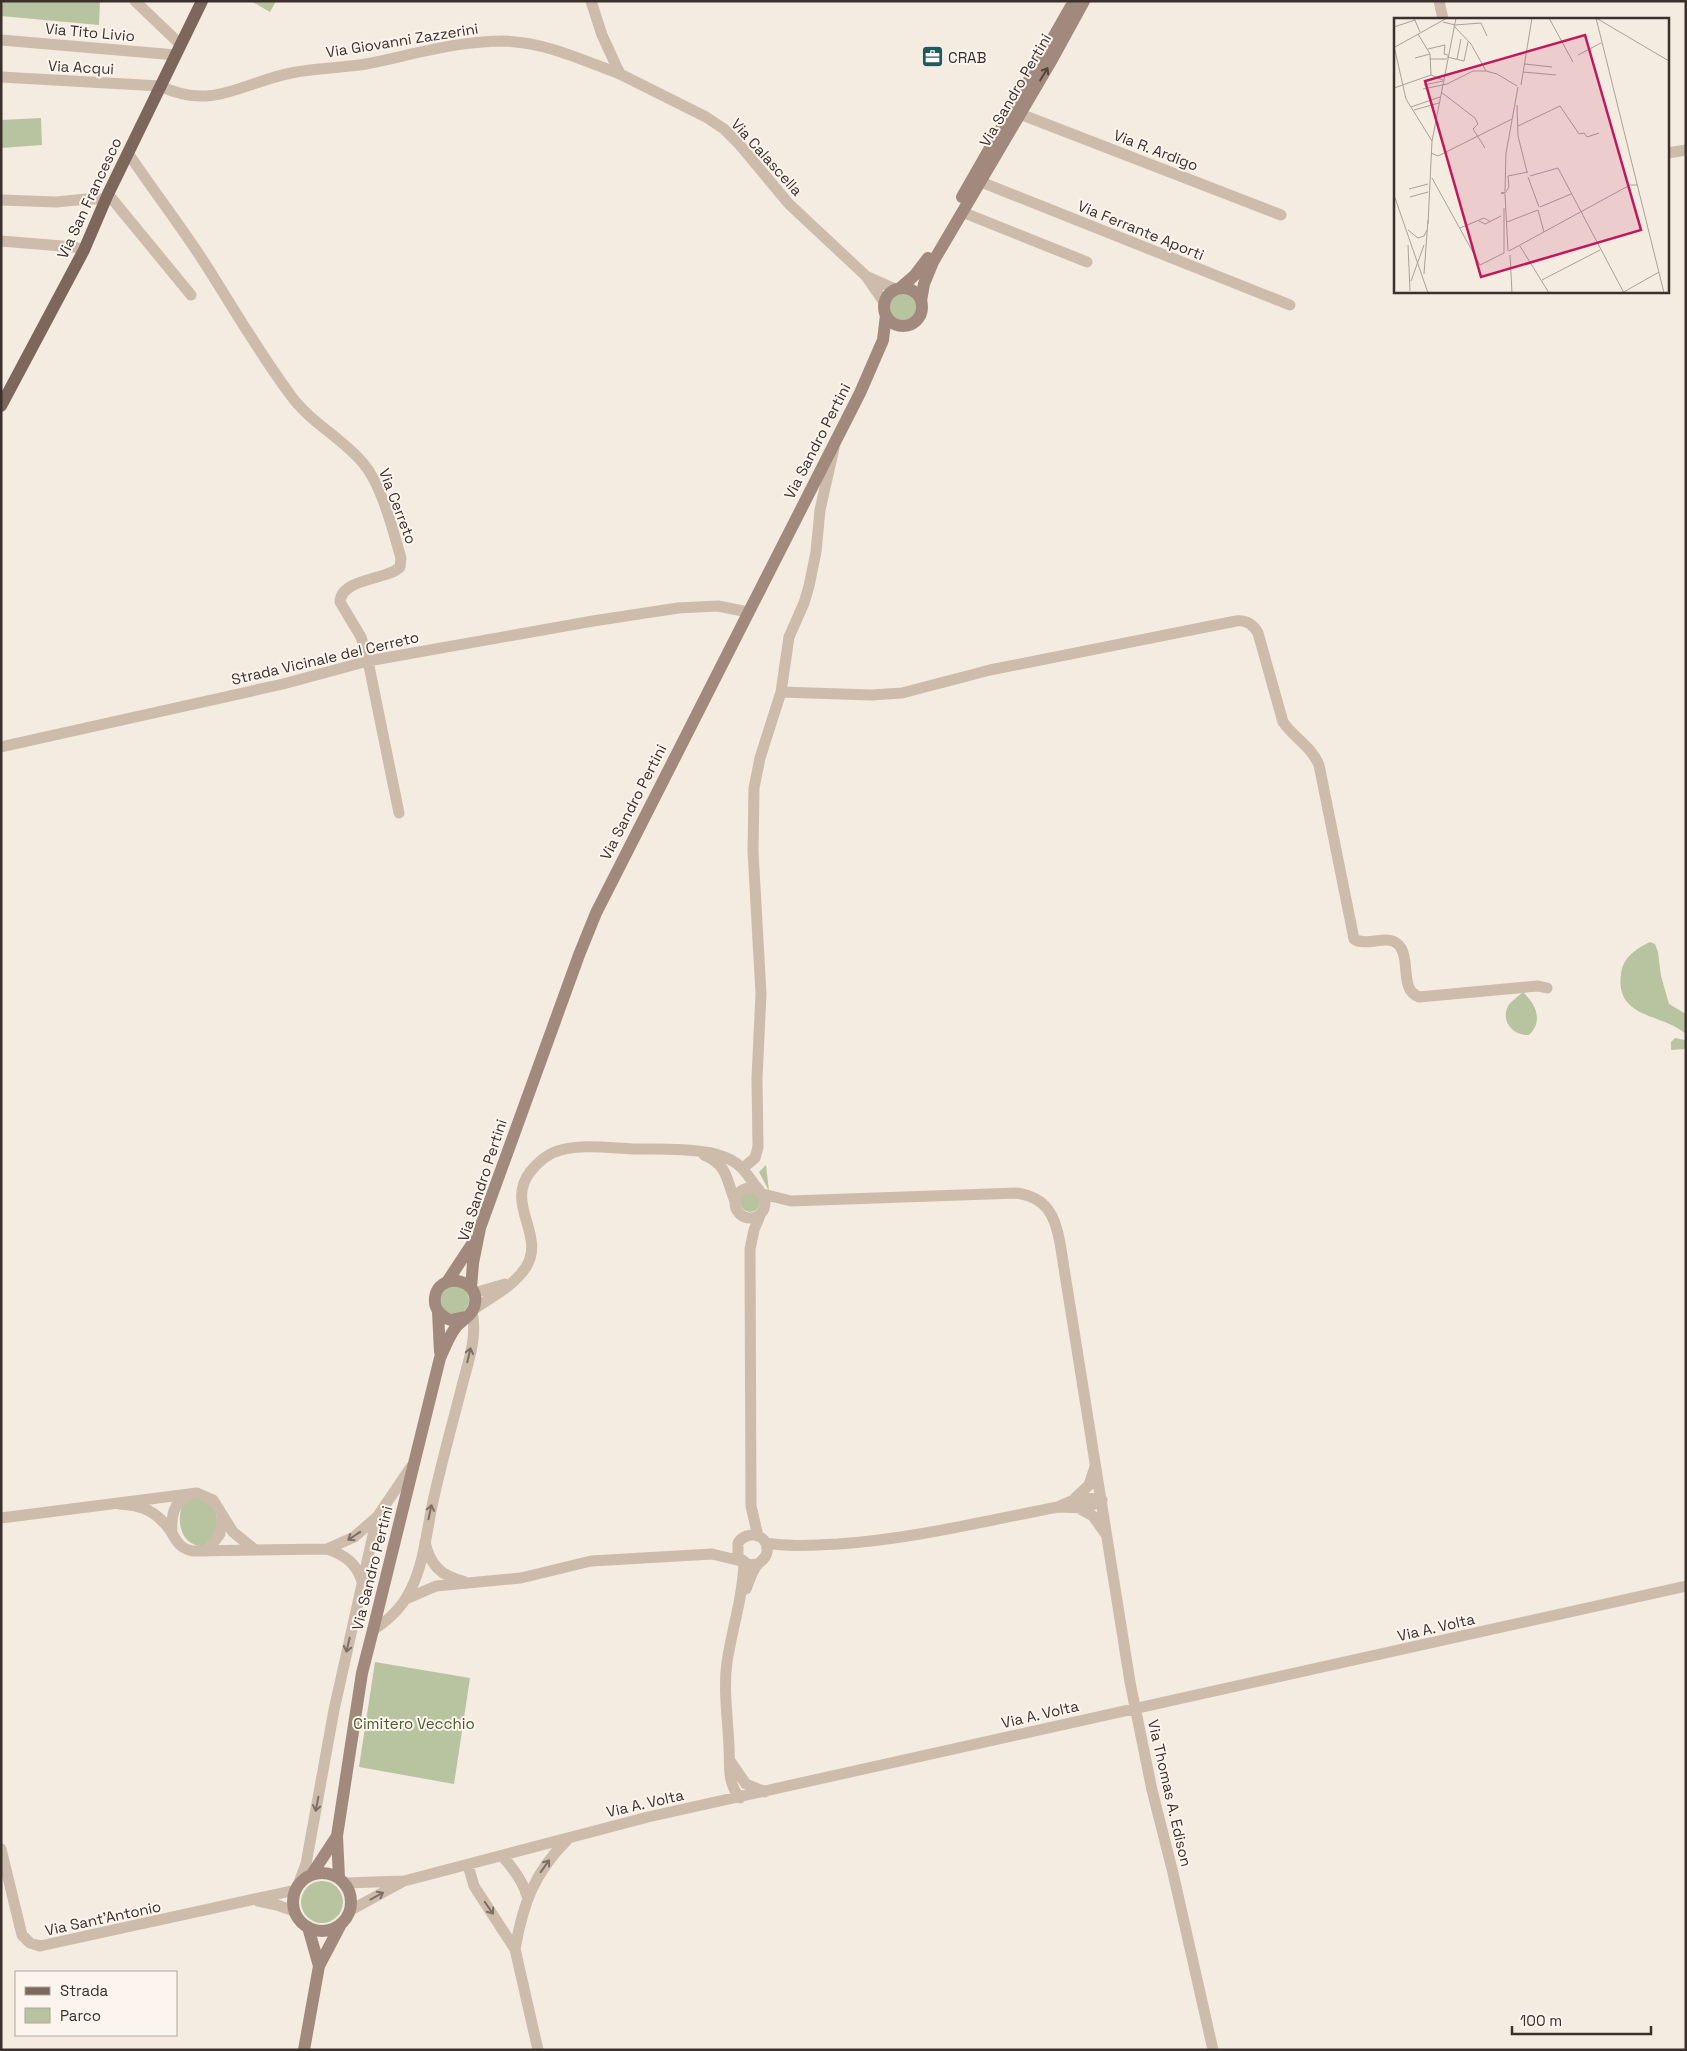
<svg xmlns="http://www.w3.org/2000/svg" width="1687" height="2051" font-family="'Space Grotesk',sans-serif">
	<rect width="100%" height="100%" fill="#f4ebe1"/>
	<path fill="#b8c4a0" d="M1,1H100L99,25L1,16Z
		M251,1H276L270,12Z
		M41,118L42,145L1,148V120Z
		M889 307a14 14 0 1 1 28 0a14 14 0 1 1-28 0Z
		M1650,942L1655,944L1658,952L1661,976L1669,1004L1686,1014V1034C1662,1013 1615,1019 1621,974C1623,957 1636,949 1650,942Z
		M1523,992C1537,1005 1543,1022 1529,1035C1514,1036 1500,1022 1508,1006C1511,1001 1519,996 1523,992Z
		M1675,1038L1685,1040L1686,1049L1671,1050V1042Z
		M766,1165L769,1191L759,1172Z
		M740 1202a10 10 0 1 1 20 0a10 10 0 1 1-20 0Z
		M441 1300a14 14 0 1 1 28 0a14 14 0 1 1-28 0Z
		M195,1496L216,1508L217,1531L204,1546C182,1547 175,1522 183,1504Z
		M375,1662L470,1678L454,1784L359,1767Z
		M301 1902a21 21 0 1 1 42 0a21 21 0 1 1-42 0Z"/>
	<g fill="none" stroke-linecap="round" stroke-linejoin="round">
		<path stroke="#cdbbac" stroke-width="11" d="M135,1L181,45
			M591,1L602,35L620,74L706,117L724,129L739,144L789,204L866,276L884,302
			M1439,1L1443,19
			M1,40L176,55
			M1,77L160,86C213,111 241,83 291,73C316,68 341,68 366,64C412,55 456,41 504,41C545,42 582,60 620,74
			M1020,114L1281,215
			M128,153C153,190 180,225 204,262C232,306 258,351 289,393C309,422 341,437 363,463C382,485 393,531 401,558L400,567C388,580 341,578 340,602L361,637L368,661L399,813
			M1668,153L1686,150
			M981,182L1290,305
			M108,194L191,295
			M1,200L56,202L87,199H106
			M962,212L1087,262
			M1,241L74,247L84,250
			M868,277L895,289
			M781,692L871,695L902,693L990,670L1236,621C1246,620 1253,624 1258,633L1283,722C1294,738 1311,746 1319,765L1354,939C1368,948 1391,931 1401,948C1410,962 1400,990 1419,997L1538,986L1547,988
			M1,747L283,684L368,661L593,621L678,608L718,606L748,612
			M704,1155C729,1166 726,1180 735,1201
			M743,1168L755,1158L758,1147L757,1078L761,994L753,851L754,788L760,758L781,692L789,637L804,603L809,586L816,552L820,510L834,448
			M735 1203a15 15 0 1 1 30 0a15 15 0 1 1-30 0Z
			M763,1194L791,1201L1017,1193C1047,1198 1055,1215 1060,1243L1130,1682L1152,1790L1173,1873L1213,2050
			M474,1293L505,1284
			M473,1310C491,1297 514,1286 526,1267C546,1235 505,1205 530,1172C538,1162 548,1153 561,1150C583,1144 610,1148 633,1149C657,1149 682,1148 705,1152C714,1153 723,1156 731,1160C745,1167 749,1179 759,1190
			M1075,1498L1089,1485L1095,1467
			M119,1504C142,1505 156,1511 170,1530C177,1541 179,1548 192,1551L327,1549L354,1537L377,1517
			M1058,1507L1086,1508L1102,1500
			M1080,1509L1093,1516L1105,1533
			M1,1518L197,1493L213,1500L233,1532L254,1549
			M172,1533C171,1517 173,1502 189,1495
			M758,1536L751,1506L750,1249L754,1230L761,1213
			M425,1542C430,1564 440,1576 463,1581
			M766,1543C790,1547 813,1545 838,1544C912,1539 985,1521 1058,1507C1074,1499 1084,1496 1102,1500
			M327,1549C345,1555 356,1563 362,1581
			M207,1551L220,1534L222,1515
			M746,1589C749,1582 752,1570 758,1564C762,1560 766,1559 767,1552C769,1533 746,1530 738,1543V1557L749,1565L758,1564
			M406,1599L436,1586L521,1578L591,1561L712,1554L741,1561
			M373,1630C389,1620 403,1606 411,1589C425,1561 427,1526 434,1497C442,1461 452,1425 461,1390C467,1365 478,1338 472,1312
			M730,1761L746,1784L765,1792
			M740,1798C727,1783 730,1766 729,1747C728,1719 723,1690 727,1662C732,1628 743,1598 744,1563
			M1,1849L22,1935L30,1943L40,1946L296,1890
			M502,1856C513,1868 523,1881 527,1896
			M468,1865L474,1886L515,1949L538,2050
			M345,1883L404,1881L648,1817L1686,1586
			M298,1885L306,1864L334,1710L377,1517L411,1467
			M258,1901L277,1905L294,1911
			M351,1910L402,1882
			M515,1949C523,1904 534,1873 567,1840"/>
		<path stroke="#a18a7d" stroke-width="12" d="M962,197L1074,1
			M884 307a19 19 0 1 1 38 0a19 19 0 1 1-38 0Z
			M900,288L915,275L928,258
			M921,301L924,284L933,262L1050,63L1084,1
			M447,1282L474,1241
			M471,1288L473,1263L480,1228L579,955L596,913L860,393L883,340L886,315
			M438,1312L440,1352
			M293 1902a29 29 0 1 1 58 0a29 29 0 1 1-58 0Z
			M312,1874L337,1836
			M339,1878L337,1836L362,1673L373,1630L440,1358C445,1347 449,1336 456,1327C463,1319 474,1314 475,1303C479,1280 444,1272 436,1293C432,1306 439,1316 451,1320L466,1317
			M308,1927L319,1966
			M304,2050L319,1966L340,1926"/>
		<path stroke="#7d675c" stroke-width="12" d="M1,406L84,250L108,194L202,1"/>
	</g>
	<defs><path id="oneway-shaft" d="M-6 0H5M1.5-3L5.5 0L1.5 3" fill="none" stroke-width="1.6" stroke-linecap="round" stroke-linejoin="round" transform="scale(1.25)"/></defs>
	<use stroke="#544640" href="#oneway-shaft" transform="translate(1044 74) rotate(-59)"/>
	<g stroke="#7d6f65">
		<use href="#oneway-shaft" transform="translate(469 1355) rotate(-77)"/>
		<use href="#oneway-shaft" transform="translate(430 1512) rotate(-78)"/>
		<use href="#oneway-shaft" transform="translate(354 1536) rotate(146)"/>
		<use href="#oneway-shaft" transform="translate(348 1645) rotate(103)"/>
		<use href="#oneway-shaft" transform="translate(317 1804) rotate(101)"/>
		<use href="#oneway-shaft" transform="translate(545 1866) rotate(-55)"/>
		<use href="#oneway-shaft" transform="translate(377 1896) rotate(-29)"/>
		<use href="#oneway-shaft" transform="translate(489 1908) rotate(55)"/>
	</g>
	<defs>
		<symbol id="office-square" viewBox="-11 -11 22 22"><rect x="-9" y="-9" width="18" height="18" rx="4" fill="#1f5a5e" stroke="#fbf5ee"/><path d="M-6-3h4V-5.5h4V-3h4V5H-6ZM-1-4.5V-3h2v-1.5ZM-6 0V1H6V0Z" fill="#fff"/></symbol>
	</defs>
	<g fill-rule="evenodd">
		<use href="#office-square" x="920" y="44" width="25" height="25"/>
	</g>
	<g text-anchor="middle" dominant-baseline="central" stroke-width="4" stroke-linejoin="round" paint-order="stroke">
		<g font-size="15" fill="#3b302b" stroke="#fbf5ee">
			<text transform="translate(90 32) rotate(5)">Via Tito Livio</text>
			<text transform="translate(402 40) rotate(-9)">Via Giovanni Zazzerini</text>
			<text transform="translate(81 67) rotate(3)">Via Acqui</text>
			<text transform="translate(1015 90) rotate(-60)">Via Sandro Pertini</text>
			<text transform="translate(1156 150) rotate(21)">Via R. Ardigo</text>
			<text transform="translate(767 157) rotate(48)">Via Calascella</text>
			<text transform="translate(89 198) rotate(-65)">Via San Francesco</text>
			<text transform="translate(1141 230) rotate(22)">Via Ferrante Aporti</text>
			<text transform="translate(817 441) rotate(-63)">Via Sandro Pertini</text>
			<text transform="translate(398 506) rotate(69)">Via Cerreto</text>
			<text transform="translate(325 658) rotate(-13)">Strada Vicinale del Cerreto</text>
			<text transform="translate(633 802) rotate(-63)">Via Sandro Pertini</text>
			<text transform="translate(482 1180) rotate(-72)">Via Sandro Pertini</text>
			<text transform="translate(372 1568) rotate(-76)">Via Sandro Pertini</text>
			<text transform="translate(1436 1627) rotate(-13)">Via A. Volta</text>
			<text transform="translate(1040 1714) rotate(-13)">Via A. Volta</text>
			<text transform="translate(1170 1793) rotate(77)">Via Thomas A. Edison</text>
			<text transform="translate(645 1803) rotate(-13)">Via A. Volta</text>
			<text transform="translate(103 1918) rotate(-12)">Via Sant'Antonio</text>
		</g>
		<g font-size="15" fill="#3b302b" stroke="#fbf5ee" text-anchor="start">
			<text x="948" y="57">CRAB</text>
		</g>
		<g font-size="15" fill="#4a5a2e" stroke="#fbf5ee">
			<text x="414" y="1723">Cimitero Vecchio</text>
		</g>
	</g>
	<g transform="translate(1394 18)">
		<rect width="275" height="275" fill="#f4ebe1"/>
		<path fill="none" stroke="#aaa098" stroke-width="1" d="M20,0L26,14M155,0L179,44M202,0L270,275M202,0L275,43M49,4L61,7L87,5L93,18M60,8L77,26L92,53L103,56L123,68M0,9L21,2M24,16L36,36L37,57M0,28L12,81L38,123M1,29L53,0M34,31L51,27L50,36L54,37M184,37L207,25M53,39L70,43L74,24M21,40L36,36M36,41H53M63,41L67,21M131,46L158,49M129,54L162,57M30,67L49,63M127,67L138,0M0,70L37,57L49,62M29,71L53,66L79,53H92M47,74L81,100L84,106L79,111L91,130M123,87L124,118L133,154M17,89L46,79M20,92L45,85M124,108L166,88L185,116L190,115L193,119L205,115M37,135L44,138L118,101M136,158L164,150L230,275M134,159L145,189M38,160L86,247L110,235M15,171L34,166M111,173L112,135L124,69M111,174L107,175L111,176L114,233M111,175L115,169L114,158L134,154M0,177L34,275M16,179L34,174M146,189L177,176M110,190V235M144,192L150,214M85,203L91,206L107,198M113,204L144,192M34,206L38,123L62,0M66,210L90,200L97,204M14,212L24,220L30,218L33,212M14,227L16,273M126,228L155,275M115,233L236,167H243M116,237L118,275M30,256L34,202M148,262L206,232M17,263L30,227M228,275L265,254"/>
		<path fill="#c2185b" fill-opacity="0.15" stroke="#c2185b" stroke-width="2.5" d="M191,17L247,212L87,259L31,63Z"/>
		<rect width="275" height="275" fill="none" stroke="#3b302b" stroke-width="2.5"/>
	</g>
	<rect width="1687" height="2051" fill="none" stroke="#3b302b" stroke-width="5"/>
	<rect x="15" y="1971" width="162" height="65" fill="#fbf5ee" stroke="#aea6a0"/>
	<rect x="25" y="1987" width="25" height="8" fill="#7d675c" stroke="#aea6a0"/>
	<text x="60" y="1996" font-size="15" fill="#3b302b">Strada</text>
	<rect x="25" y="2008" width="25" height="15" fill="#b8c4a0" stroke="#aea6a0"/>
	<text x="60" y="2021" font-size="15" fill="#3b302b">Parco</text>
	<path d="M1512 2026v8h139v-8" fill="none" stroke="#3b302b" stroke-width="2.5"/>
	<text x="1520" y="2026" font-size="15" fill="#3b302b" stroke="#fbf5ee" stroke-width="4" paint-order="stroke">100 m</text>
</svg>
